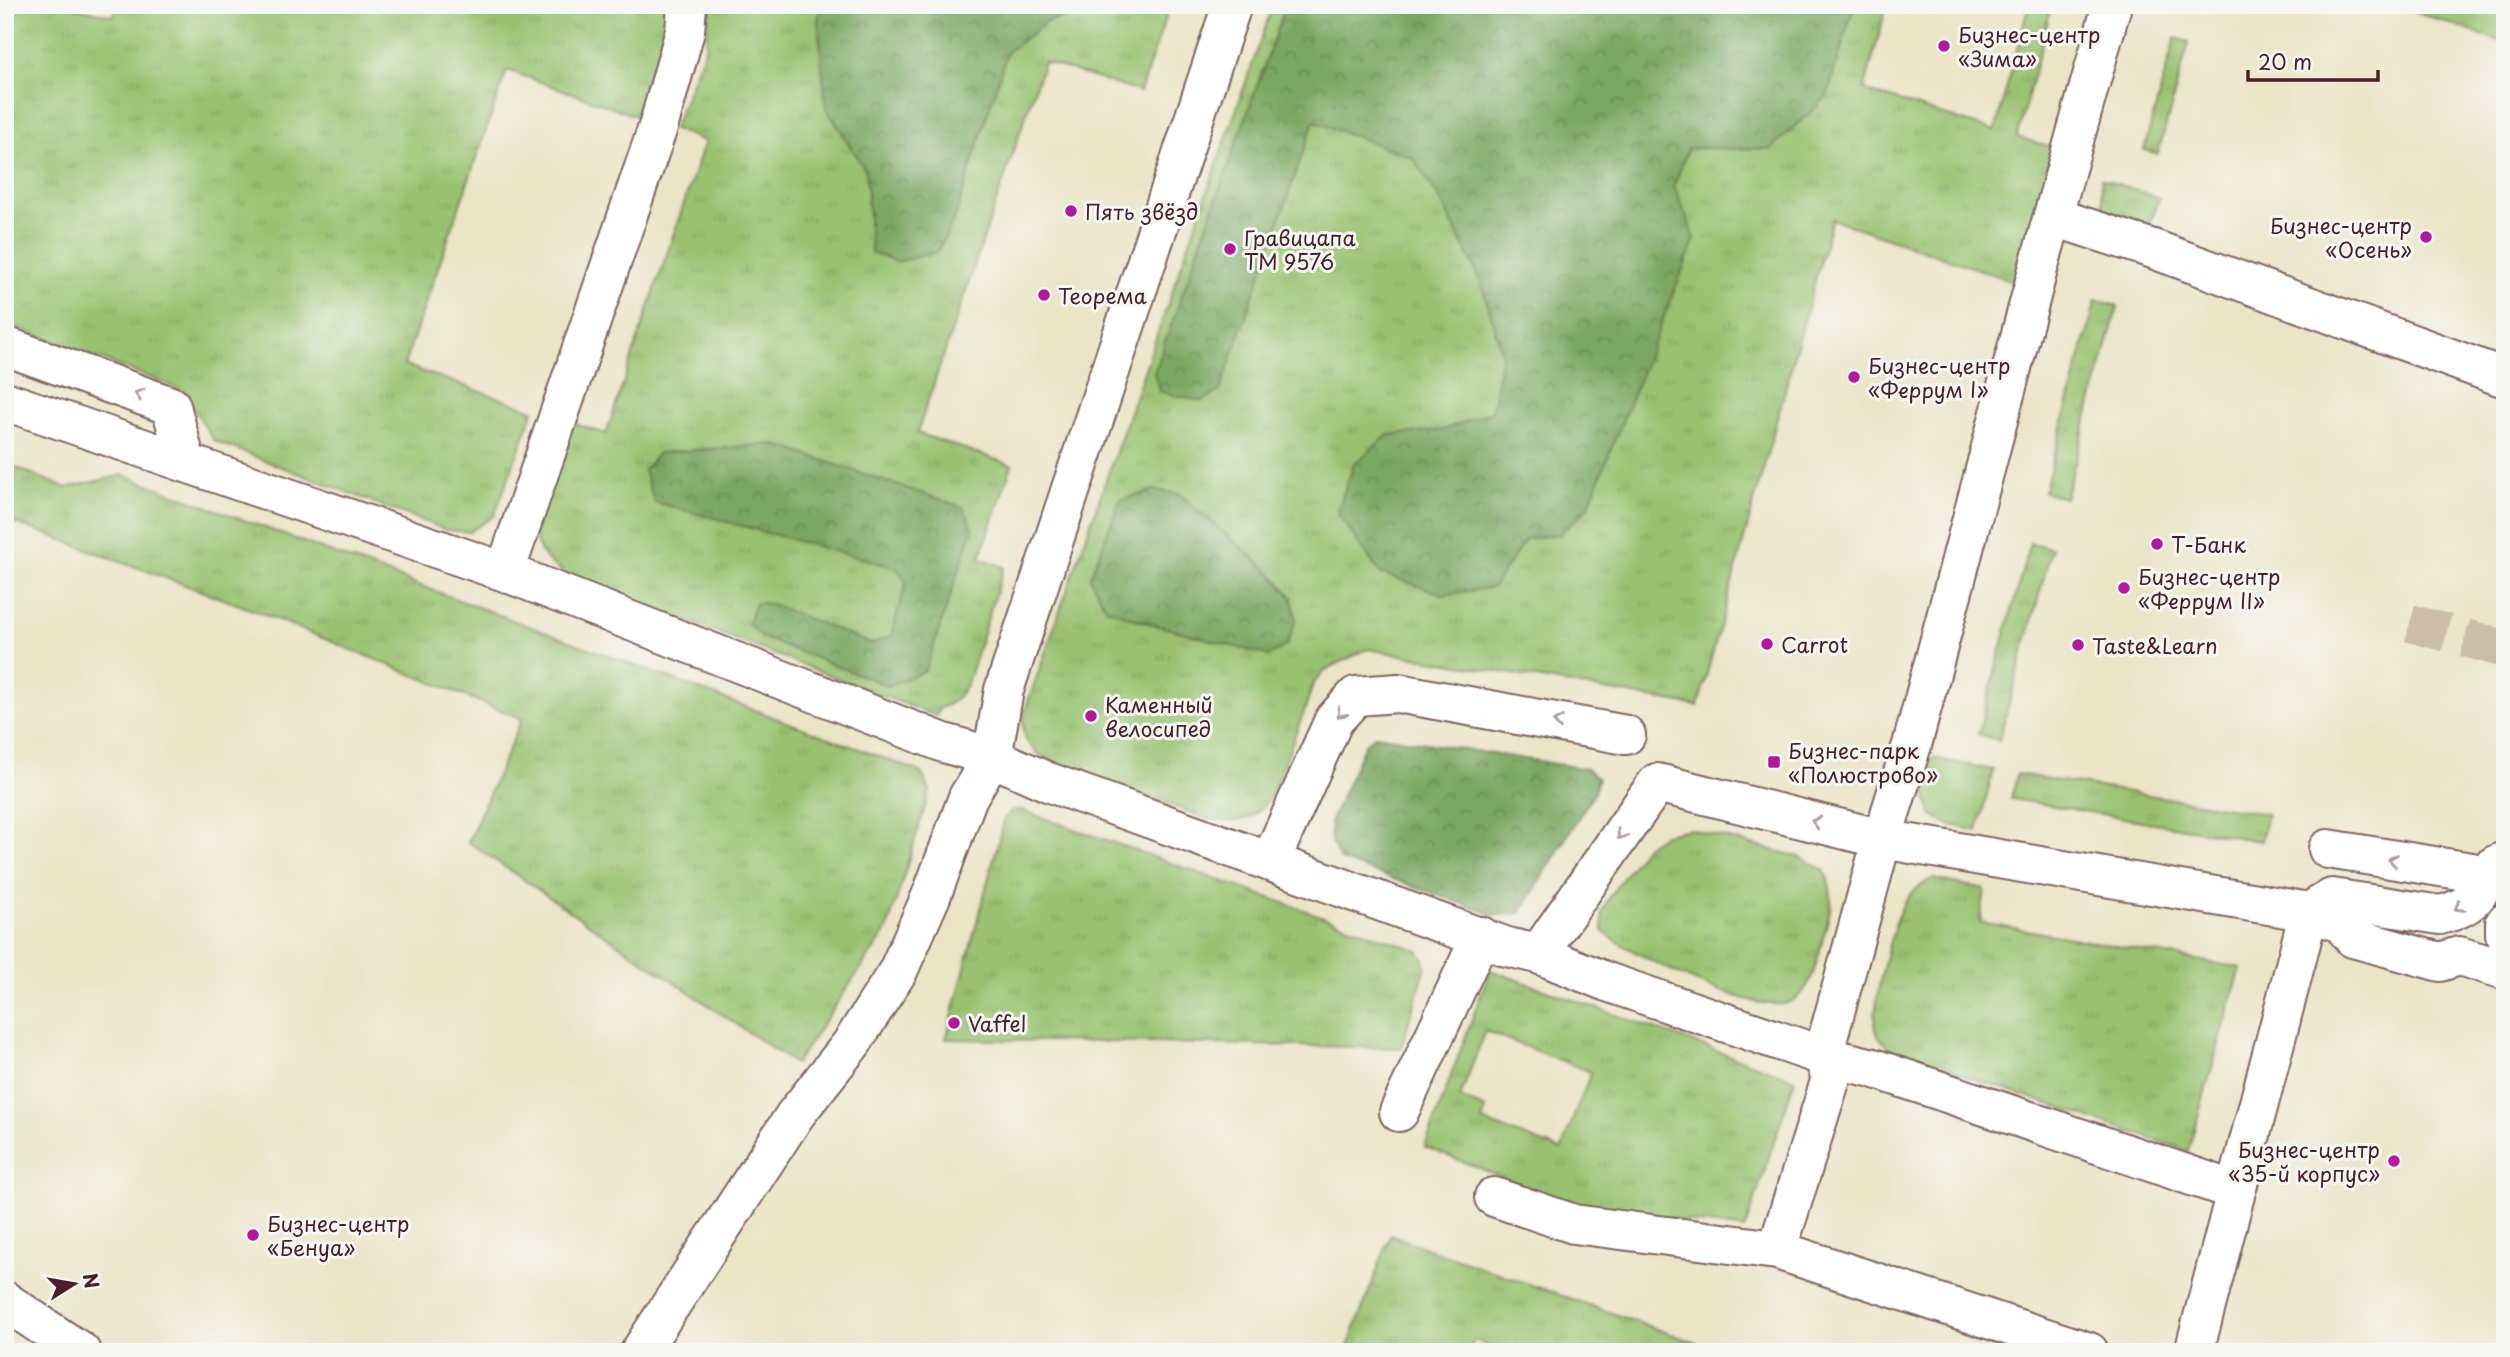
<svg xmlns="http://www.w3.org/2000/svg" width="2510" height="1357" font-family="'Playpen Sans',sans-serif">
	<defs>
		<pattern id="grass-tufts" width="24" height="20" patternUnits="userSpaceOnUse" patternTransform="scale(1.75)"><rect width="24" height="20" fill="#98c26f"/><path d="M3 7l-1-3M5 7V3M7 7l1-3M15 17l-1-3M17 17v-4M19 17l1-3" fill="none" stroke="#84a660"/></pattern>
		<pattern id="forest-crowns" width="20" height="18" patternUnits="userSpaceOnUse" patternTransform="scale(1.75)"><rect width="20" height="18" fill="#7aa862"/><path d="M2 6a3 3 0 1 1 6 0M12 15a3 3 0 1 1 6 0" fill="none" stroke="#668851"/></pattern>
	</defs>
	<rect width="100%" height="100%" fill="#f6f6f2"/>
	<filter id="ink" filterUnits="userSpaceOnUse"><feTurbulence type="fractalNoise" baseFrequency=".0143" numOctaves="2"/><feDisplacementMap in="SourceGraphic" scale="14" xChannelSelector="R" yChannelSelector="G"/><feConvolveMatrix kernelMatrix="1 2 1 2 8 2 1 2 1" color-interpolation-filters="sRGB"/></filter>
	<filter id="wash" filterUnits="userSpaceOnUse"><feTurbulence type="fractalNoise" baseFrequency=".00686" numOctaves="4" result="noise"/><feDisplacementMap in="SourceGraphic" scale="28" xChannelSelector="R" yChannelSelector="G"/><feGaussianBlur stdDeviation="1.57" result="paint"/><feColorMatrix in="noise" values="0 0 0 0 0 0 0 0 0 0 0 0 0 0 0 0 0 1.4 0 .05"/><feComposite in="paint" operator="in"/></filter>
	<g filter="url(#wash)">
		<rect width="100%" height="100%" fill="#ebe4c6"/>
		<path fill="url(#grass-tufts)" stroke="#71704d" stroke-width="2" fill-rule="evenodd" d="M5,5H64L114,16L117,5H672L673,22L639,117L507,70L404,365L534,410L494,516L469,532L446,530L214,441L182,390L5,323Z
			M709,5H1170L1140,92L1044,62L917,433L1012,465L980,558L1004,567L967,683C960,695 954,704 940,708L936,716L567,575C549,563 538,554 534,533L573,423L606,434L705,141L673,129L706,47Z
			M1273,5H1887L1864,90L1995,131L2029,5H2052L2017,137L2058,149L2015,282L1832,219L1698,706L1367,649L1325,670L1313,684C1306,709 1296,732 1287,756C1270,801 1261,832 1205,818L1043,757C1025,743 1021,735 1024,713Z
			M2397,5H2505V43Z
			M2175,38L2189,42L2158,154L2144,150Z
			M2101,178L2159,198L2147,233L2118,222L2103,209Z
			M2096,300L2118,306L2065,498L2044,492Z
			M5,463L66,488L123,475L921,772L930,791L887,930L795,1064L468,842L522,719L261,613L5,519Z
			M2030,543L2052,548L1999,740L1978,734Z
			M1933,758L1993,770L1978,831L1947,824L1931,814L1925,793Z
			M2017,774L2267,814L2261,841L2011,799Z
			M1021,810L1417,950L1424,959L1425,969L1401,1048L946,1039L1004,820L1011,811Z
			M1690,829L1800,857L1824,870C1837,895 1829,917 1822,942C1816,964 1812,991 1790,1002C1759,1017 1629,954 1603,931L1602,913L1609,897L1646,846L1665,834Z
			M1932,879L1985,889L1980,922L2241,968L2188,1151L1901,1054C1892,1049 1882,1044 1877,1033C1869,1012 1892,924 1904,903C1911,892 1920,885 1932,879Z
			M1490,970L1795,1079L1745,1229L1578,1207L1425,1147ZM1485,1031L1591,1072L1561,1150L1482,1121L1486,1109L1460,1098Z
			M1391,1234L1401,1239L1722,1352H1504L1474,1340L1469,1352H1346Z"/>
		<path fill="url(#forest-crowns)" stroke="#626446" stroke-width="2" d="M822,5H1129L1048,21L1007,52L954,221L937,252L897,262L871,252L866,171L826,108L818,19Z
			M1286,5H1854L1827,97L1770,149L1688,148L1674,186L1695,239L1588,507L1560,534L1526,539L1493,587L1445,595L1380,573L1337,512L1354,464L1388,435L1443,430L1492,411L1502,354L1481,281L1442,203L1413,158L1314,121L1220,391L1202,401L1160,392L1154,373Z
			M774,444L963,507L973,528L925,671L888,686L761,637L748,623L755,603L771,604L872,644L891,636L906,582L897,568L654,502L644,470L658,453Z
			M1154,490L1179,494L1270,572L1292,597L1296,619L1287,645L1269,656L1141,621L1106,608L1090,578L1120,500Z
			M1376,735L1587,769L1598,778L1595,791L1520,913L1494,915L1340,860L1331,841L1330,823L1365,744Z"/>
	</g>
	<g filter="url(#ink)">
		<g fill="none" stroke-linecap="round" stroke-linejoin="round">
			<path stroke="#cbbda7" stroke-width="38" stroke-dasharray="38 19" stroke-linecap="butt" d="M2410,623L2505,649"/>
			<defs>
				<path id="minor" d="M2054,217L2153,249L2505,378
					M5,346L171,406L186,463
					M5,401L505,572L944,743L992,757L1048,782L1507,947L1538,954L1607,982L1823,1056L1882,839L1912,745L2040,262L2112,5
					M505,572L659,124L685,31L687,5
					M2328,849L2484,874
					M1270,862L1334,720L1356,696L1398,693L1626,735
					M2505,923V934
					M1538,954L1657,783L1882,839L2309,912L2341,923L2353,938L2440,962L2459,956L2505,970
					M1823,1056L1831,1078L1777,1250L2089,1352
					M1823,1056L1873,1068L2236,1191
					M1399,1112L1481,936
					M1494,1197L1574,1224L1777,1250
					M640,1352L795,1115L852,1043L898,971L932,894L968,797L992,757L1004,690L1232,5
					M2194,1352L2309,912L2332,898L2440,915C2452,912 2468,906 2476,896C2488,881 2481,868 2505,861"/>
				<path id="major" d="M5,1301L81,1352"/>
			</defs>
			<use href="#minor" stroke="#826461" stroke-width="42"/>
			<use href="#major" stroke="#826461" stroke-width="42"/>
			<use href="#minor" stroke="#fff" stroke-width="38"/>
			<use href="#major" stroke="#fff" stroke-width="38"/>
		</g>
		<defs><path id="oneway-chevron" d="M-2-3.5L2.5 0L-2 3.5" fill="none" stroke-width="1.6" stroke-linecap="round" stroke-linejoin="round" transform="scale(1.75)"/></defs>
		<g stroke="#ae9aa0">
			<use href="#oneway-chevron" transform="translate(139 394) rotate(-160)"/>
			<use href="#oneway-chevron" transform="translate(1341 713) rotate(132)"/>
			<use href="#oneway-chevron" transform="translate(1558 722) rotate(-170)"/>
			<use href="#oneway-chevron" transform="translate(1816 822) rotate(-166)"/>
			<use href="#oneway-chevron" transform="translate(1621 835) rotate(125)"/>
			<use href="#oneway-chevron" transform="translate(2393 860) rotate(-171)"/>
			<use href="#oneway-chevron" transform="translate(2459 907) rotate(149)"/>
		</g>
	</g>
	<g fill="#b5179e" stroke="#f6f6f2" stroke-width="2.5">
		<circle cx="1944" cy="46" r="7"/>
		<circle cx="1071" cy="211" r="7"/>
		<circle cx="2426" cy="237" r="7"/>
		<circle cx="1230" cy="249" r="7"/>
		<circle cx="1044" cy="295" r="7"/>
		<circle cx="1854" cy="377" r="7"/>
		<circle cx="2157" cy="544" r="7"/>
		<circle cx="2124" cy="588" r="7"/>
		<circle cx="1767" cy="644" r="7"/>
		<circle cx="2078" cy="645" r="7"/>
		<circle cx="1091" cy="716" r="7"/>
		<rect x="1767" y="755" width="14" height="14" rx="3.5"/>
		<circle cx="954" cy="1023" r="7"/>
		<circle cx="2394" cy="1161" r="7"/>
		<circle cx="253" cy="1235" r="7"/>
	</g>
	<g text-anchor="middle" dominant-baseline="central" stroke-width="6" stroke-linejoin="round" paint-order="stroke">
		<g font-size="21" fill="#4a1f2b" stroke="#f6f6f2" text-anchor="start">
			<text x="1958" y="34">Бизнес-центр<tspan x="1958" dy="24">«Зима»</tspan></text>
			<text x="1085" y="211">Пять звёзд</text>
			<text x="2412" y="225" text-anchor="end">Бизнес-центр<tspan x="2412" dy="24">«Осень»</tspan></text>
			<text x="1244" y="237">Гравицапа<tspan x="1244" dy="24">ТМ 9576</tspan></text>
			<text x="1058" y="295">Теорема</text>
			<text x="1868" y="365">Бизнес-центр<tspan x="1868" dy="24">«Феррум I»</tspan></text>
			<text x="2171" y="544">Т-Банк</text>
			<text x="2138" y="576">Бизнес-центр<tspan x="2138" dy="24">«Феррум II»</tspan></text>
			<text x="1781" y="644">Carrot</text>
			<text x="2092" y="645">Taste&amp;Learn</text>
			<text x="1105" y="704">Каменный<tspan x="1105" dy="24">велосипед</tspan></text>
			<text x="1788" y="750">Бизнес-парк<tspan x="1788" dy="24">«Полюстрово»</tspan></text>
			<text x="968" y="1023">Vaffel</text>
			<text x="2380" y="1149" text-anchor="end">Бизнес-центр<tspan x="2380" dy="24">«35-й корпус»</tspan></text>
			<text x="267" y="1223">Бизнес-центр<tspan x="267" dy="24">«Бенуа»</tspan></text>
		</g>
	</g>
	<rect width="2510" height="1357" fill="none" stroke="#f6f6f2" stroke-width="28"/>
	<g transform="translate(74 1284) rotate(79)" stroke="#f6f6f2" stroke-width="5" paint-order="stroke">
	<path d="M0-5L12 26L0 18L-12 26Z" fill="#4a1f2b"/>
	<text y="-10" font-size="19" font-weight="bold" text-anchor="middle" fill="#4a1f2b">N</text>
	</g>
	<path d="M2248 70v10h130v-10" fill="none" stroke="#4a1f2b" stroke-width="3.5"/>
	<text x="2258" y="70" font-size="21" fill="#4a1f2b" stroke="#f6f6f2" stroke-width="5" paint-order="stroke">20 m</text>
</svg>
